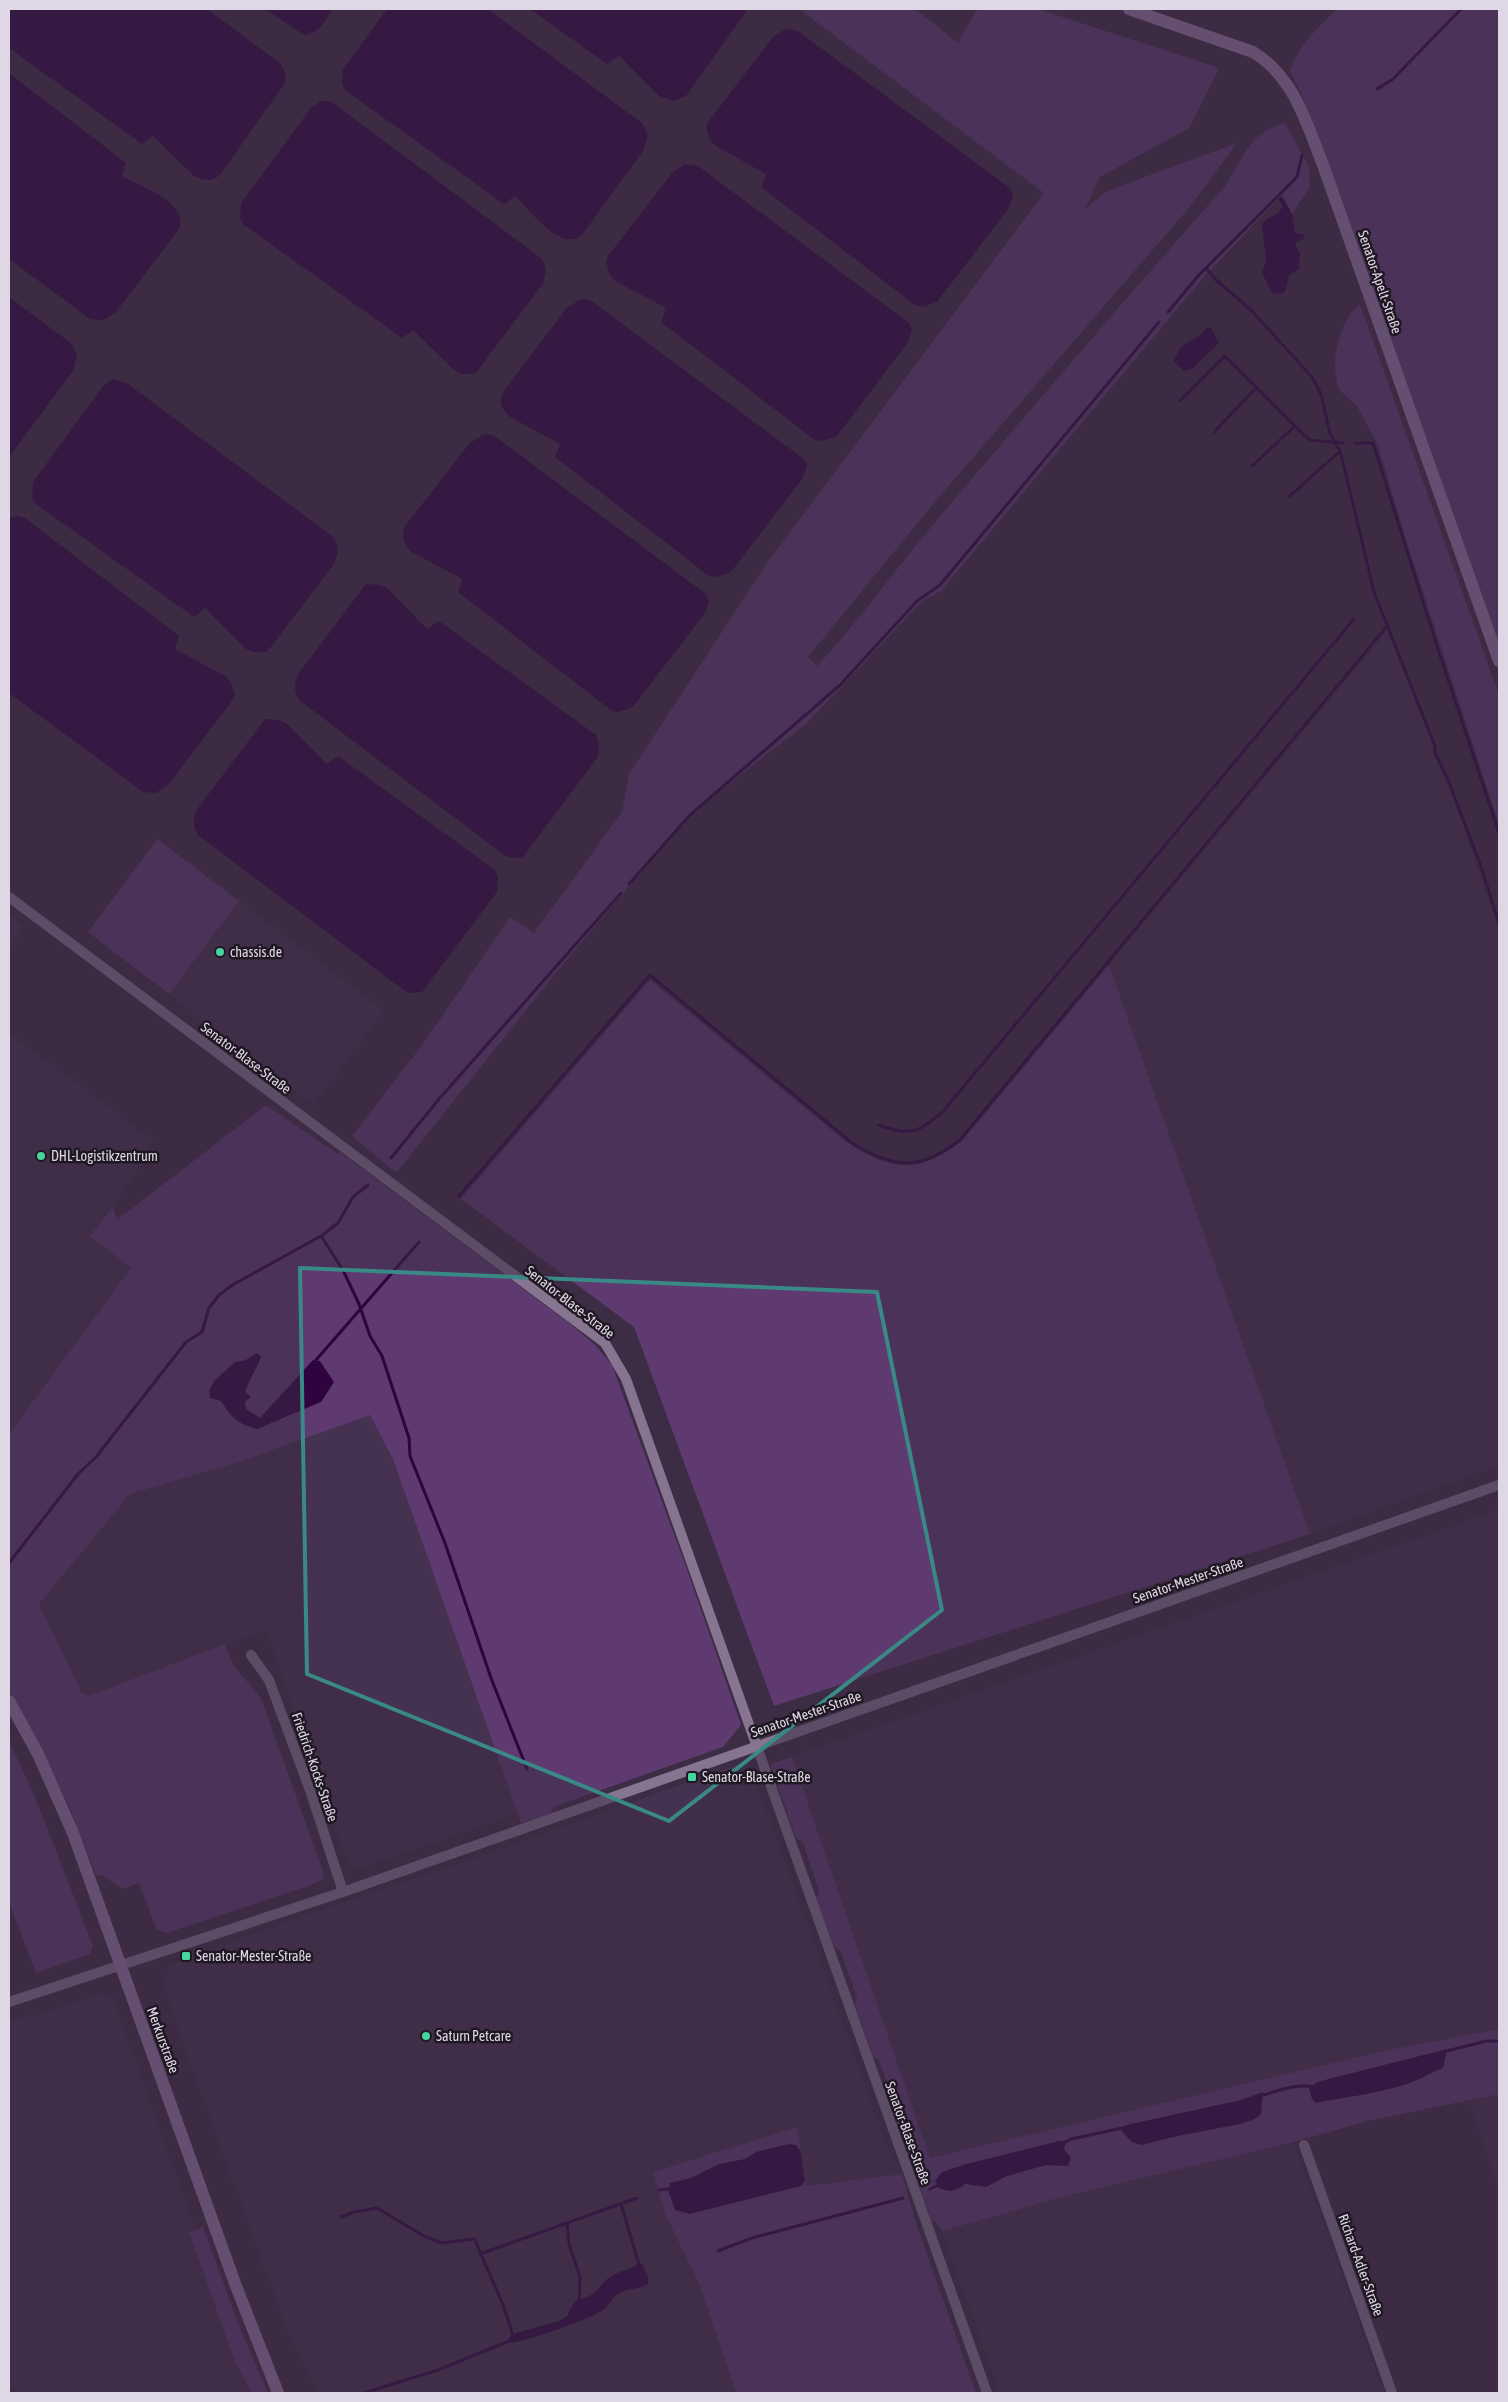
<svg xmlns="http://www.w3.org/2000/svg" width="1508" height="2402" font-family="'Asap Condensed',sans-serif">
	<rect width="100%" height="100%" fill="#3c2c44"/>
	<path fill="#453250" d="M1387,632L1448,783L1499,932V1465L1310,1534L1109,965Z
		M239,901L384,1011L313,1105L169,994Z
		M9,914L24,926L9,947Z
		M9,1034L71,1078L153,1141L111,1212L91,1236L131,1268L9,1434Z
		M370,1415L393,1459L518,1814L358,1868L352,1867L347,1861L266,1630L89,1696L82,1693L39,1604L130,1494L239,1462Z
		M1499,1510V2029L1383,2051L930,2158L792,1757Z
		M736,1765L746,1766L753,1774L891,2158L896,2161L902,2174L807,2186L797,2127L653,2172L666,2216L699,2283L736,2393H318L284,2321L172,2012L164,1984L170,1965L296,1918L462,1863Z
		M104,1993L113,1998L195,2229L189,2232L235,2362L252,2393H23L9,2386V2020L43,2013Z
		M1499,2094V2191L1468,2099Z
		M1294,2142L1384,2393H1000L942,2231L1058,2198Z"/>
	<path fill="#5e3a71" d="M799,9H915L958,43L977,9H1038L1219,68L1189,128L1100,177L1085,209L1107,191L1237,143L1188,209L934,503L808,657L817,666C860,620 896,568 937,520C1032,407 1128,296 1226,185C1242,158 1252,130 1285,123L1309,167L1310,187L1292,214L1281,196L1203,278L941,591L922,601L808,722L689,815L554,975L396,1173L352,1136L423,1044L510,917L534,933L622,812L629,774L765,566L1044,193Z
		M1337,9H1499V648L1300,91L1290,71C1298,45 1318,28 1337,9Z
		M1360,304L1499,695V824L1408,546L1378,445L1357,406L1338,389C1337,381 1335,373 1335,365C1335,345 1344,316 1360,304Z
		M157,839L239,901L169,994L88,932Z
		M1109,965L1310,1534L774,1706L634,1327L461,1199L650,980L845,1141C890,1171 917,1176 962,1141Z
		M266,1105L338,1154L340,1152L569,1323L595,1345L612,1365L689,1575L741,1725L723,1747L553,1807L551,1814L521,1823L393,1459L370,1415L239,1462L130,1494L39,1604L82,1693L89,1696L225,1644L233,1665L261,1698L324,1874L322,1880L311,1885L166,1933L157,1930L139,1883L122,1889L102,1875H96L71,1811L47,1762L9,1690V1434L131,1268L90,1236L113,1207L117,1220Z
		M9,1741L35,1797L93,1946L90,1954L36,1973L9,1902Z
		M792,1757L930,2158L1383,2051L1499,2029V2094L1372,2120L1294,2142L1058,2198L942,2231L935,2221L932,2222L893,2113L896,2107L879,2060L873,2057L855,2005L857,1997L840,1950L834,1948L816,1898L819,1891L803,1842L796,1838L770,1764Z
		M797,2127L807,2186L902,2174L915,2220L976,2393H736L699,2283L666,2216L653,2172Z
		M203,2227L240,2328L268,2393H252L235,2362L189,2232Z"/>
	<path fill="#2e0340" d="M9,9H207L281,64L286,76L285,83L220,175C212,182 204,181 194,176L153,136L142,144L9,48Z
		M265,9H332C325,22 320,33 304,35Z
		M387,9H488L643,124L648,136L643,151L582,235C561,253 530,210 515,196L504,204L346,91L342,84L343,69Z
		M530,9H748L686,96L674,101L659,96L619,56L607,64Z
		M785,29L798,31L1010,188L1013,196L1009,208L937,302L923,307L915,305L761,187L766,174L716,146L710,140L706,127L709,121L772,38Z
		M9,73L126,163L122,176C140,186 190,203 179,229L116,312L103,320L90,319L9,259Z
		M321,101H329L336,105L541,258C548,268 546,275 542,285L475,374H461L454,370L413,330L402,338L244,225L240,218L241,203L311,108Z
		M685,164L698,166L909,323L912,330L908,342L837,436L822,441L815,440L661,322L666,308L615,281L610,275L606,262L608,256L672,173Z
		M1282,196L1292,214L1295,233L1303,234L1305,238L1296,243V247L1300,253L1299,269L1289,275L1286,290L1282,294L1272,293L1262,273L1266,261L1262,226L1266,219L1278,214L1283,206L1278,199Z
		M9,297L72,344L77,356L73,371L9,457Z
		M586,299L593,302L804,459L807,466L803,478L731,572L717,577L709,576L555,457L560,444L510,417C502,409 498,402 503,392L566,309L579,300Z
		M1207,327L1211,328L1219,343L1192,369L1184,371L1173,361L1181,347L1200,335Z
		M113,379L128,384L333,537C340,546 338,553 334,564L267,652H253L246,649L205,608L194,617L36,504L32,497L33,482L103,386Z
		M488,434L495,436L706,594L709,601L705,613L633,707L619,712L612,711L458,592L462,579L412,552C404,544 401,537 405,526L469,444L482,435Z
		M17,516L25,518L179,636L175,649L225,676L231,682L235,695L232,701L169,784L156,793L143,792L9,693V518Z
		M366,584L380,585L387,588L427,629L439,621L596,735L599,742L598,757L523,857L510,858L503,854L299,700C293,690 294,683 299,673Z
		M265,719L279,720L286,723L327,764L338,756L495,870L498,877L497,892L422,992L409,993L402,989L198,835C192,825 193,818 198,808Z
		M256,1353L261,1356C257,1370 249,1379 245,1392L251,1397L245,1402L246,1409L260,1418L313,1360L320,1361L334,1382L321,1402L257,1429C236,1423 232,1418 221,1401L210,1398L209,1390L215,1380L235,1362L246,1360Z
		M1447,2049L1443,2068C1429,2073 1418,2081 1404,2085C1375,2094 1345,2097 1316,2103L1312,2099L1309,2089L1317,2082Z
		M1263,2092L1261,2114L1255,2119L1240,2124L1178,2136L1141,2145L1132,2142L1121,2131L1126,2125L1241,2100Z
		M1059,2141H1066L1064,2149L1071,2158L1068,2166L1046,2165L1007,2176L986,2187L965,2184C957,2192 949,2192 939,2188L935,2181L942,2172L966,2164Z
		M789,2144L796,2145L801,2152L805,2181L801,2186L690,2214L675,2210L668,2190L670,2183L691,2178L719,2164L745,2159L756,2152Z
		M637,2264H642L648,2277V2284C639,2290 628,2288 619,2293C611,2297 610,2306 603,2310C590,2319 521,2344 506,2343L512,2334L559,2321L567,2316L575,2301C602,2295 598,2282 615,2274C623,2270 630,2270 637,2264Z"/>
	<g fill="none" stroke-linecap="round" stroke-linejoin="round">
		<path stroke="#2e0340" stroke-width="3" d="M1377,89L1393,79L1461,9
			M1206,268L1216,280L1251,310L1312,377L1321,394L1330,434L1340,451L1343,462L1374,592L1435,746V753L1448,780L1479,861L1499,923
			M1168,312L1199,275L1297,177L1302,156
			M1180,401L1225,356L1304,435L1310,440L1343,443
			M1214,432L1257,387
			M1355,443H1373L1437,646L1499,833
			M1252,466L1295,426
			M1290,496L1340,451
			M629,884L689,816L840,685L917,601L940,585L1159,322
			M879,1125C910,1137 921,1132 944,1110L1354,619
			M391,1158L439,1099L621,893
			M459,1196L650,975L852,1143C894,1169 920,1171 960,1140L1388,625
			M321,1236L343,1270L359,1304L370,1336L382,1356L409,1438L410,1456L445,1543L491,1678L527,1769
			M316,1360L419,1242
			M9,1563L78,1474L96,1457L186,1342L202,1332L209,1308L219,1295L234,1284L321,1236L338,1223L353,1197L368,1185
			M1443,2052L1486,2041H1499
			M1260,2096C1278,2091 1296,2083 1315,2087
			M1063,2143L1071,2139L1127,2127
			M930,2189L941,2184
			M659,2190L668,2189
			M621,2204L640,2268
			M341,2217L354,2212L377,2208L424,2236L442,2243L475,2239C487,2272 505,2302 513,2337
			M567,2223L569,2244L580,2277L579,2303
			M718,2251L752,2238L903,2198
			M480,2254L637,2198
			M364,2393L438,2370L509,2341"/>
		<path stroke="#867490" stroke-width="10" d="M9,897L605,1343L626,1379L987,2393
			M251,1655L269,1680L311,1793L343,1892
			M9,2002L343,1892L1499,1485
			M1304,2145L1392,2393"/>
		<path stroke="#987aa8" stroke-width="12" d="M1129,9L1253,52C1294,77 1306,122 1323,165L1499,661
			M9,1701L38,1754L73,1833L236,2286L278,2393"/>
	</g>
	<path d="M0 0H1508V2402H0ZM300,1268L877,1292L942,1610L669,1821L307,1674Z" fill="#3c2c44" fill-opacity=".55" fill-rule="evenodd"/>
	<path fill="none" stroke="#398986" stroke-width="4" stroke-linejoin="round" d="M300,1268L877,1292L942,1610L669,1821L307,1674Z"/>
	<g fill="#48d49d" stroke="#1f1823" stroke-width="2">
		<circle cx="220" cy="952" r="5"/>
		<circle cx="41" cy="1156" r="5"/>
		<rect x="687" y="1772" width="10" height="10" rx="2.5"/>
		<rect x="181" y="1951" width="10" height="10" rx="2.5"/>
		<circle cx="426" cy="2036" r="5"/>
	</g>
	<g text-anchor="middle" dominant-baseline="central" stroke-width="5" stroke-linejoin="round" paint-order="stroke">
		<g font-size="14" fill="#e0d7e6" stroke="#1f1823">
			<text transform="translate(1380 282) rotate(71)">Senator-Apelt-Straße</text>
			<text transform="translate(246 1058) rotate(37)">Senator-Blase-Straße</text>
			<text transform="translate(570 1302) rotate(38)">Senator-Blase-Straße</text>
			<text transform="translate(1188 1580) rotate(-19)">Senator-Mester-Straße</text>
			<text transform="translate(806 1714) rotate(-19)">Senator-Mester-Straße</text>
			<text transform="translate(315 1767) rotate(71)">Friedrich-Kocks-Straße</text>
			<text transform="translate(163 2040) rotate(70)">Merkurstraße</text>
			<text transform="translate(908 2133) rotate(70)">Senator-Blase-Straße</text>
			<text transform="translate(1361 2265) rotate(70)">Richard-Adler-Straße</text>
		</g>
		<g font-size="14" fill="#e0d7e6" stroke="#1f1823" text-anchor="start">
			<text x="230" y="952">chassis.de</text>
			<text x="51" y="1156">DHL-Logistikzentrum</text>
			<text x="702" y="1777">Senator-Blase-Straße</text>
			<text x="196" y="1956">Senator-Mester-Straße</text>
			<text x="436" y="2036">Saturn Petcare</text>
		</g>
	</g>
	<rect width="1508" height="2402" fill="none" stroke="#e0d7e6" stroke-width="20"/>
</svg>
